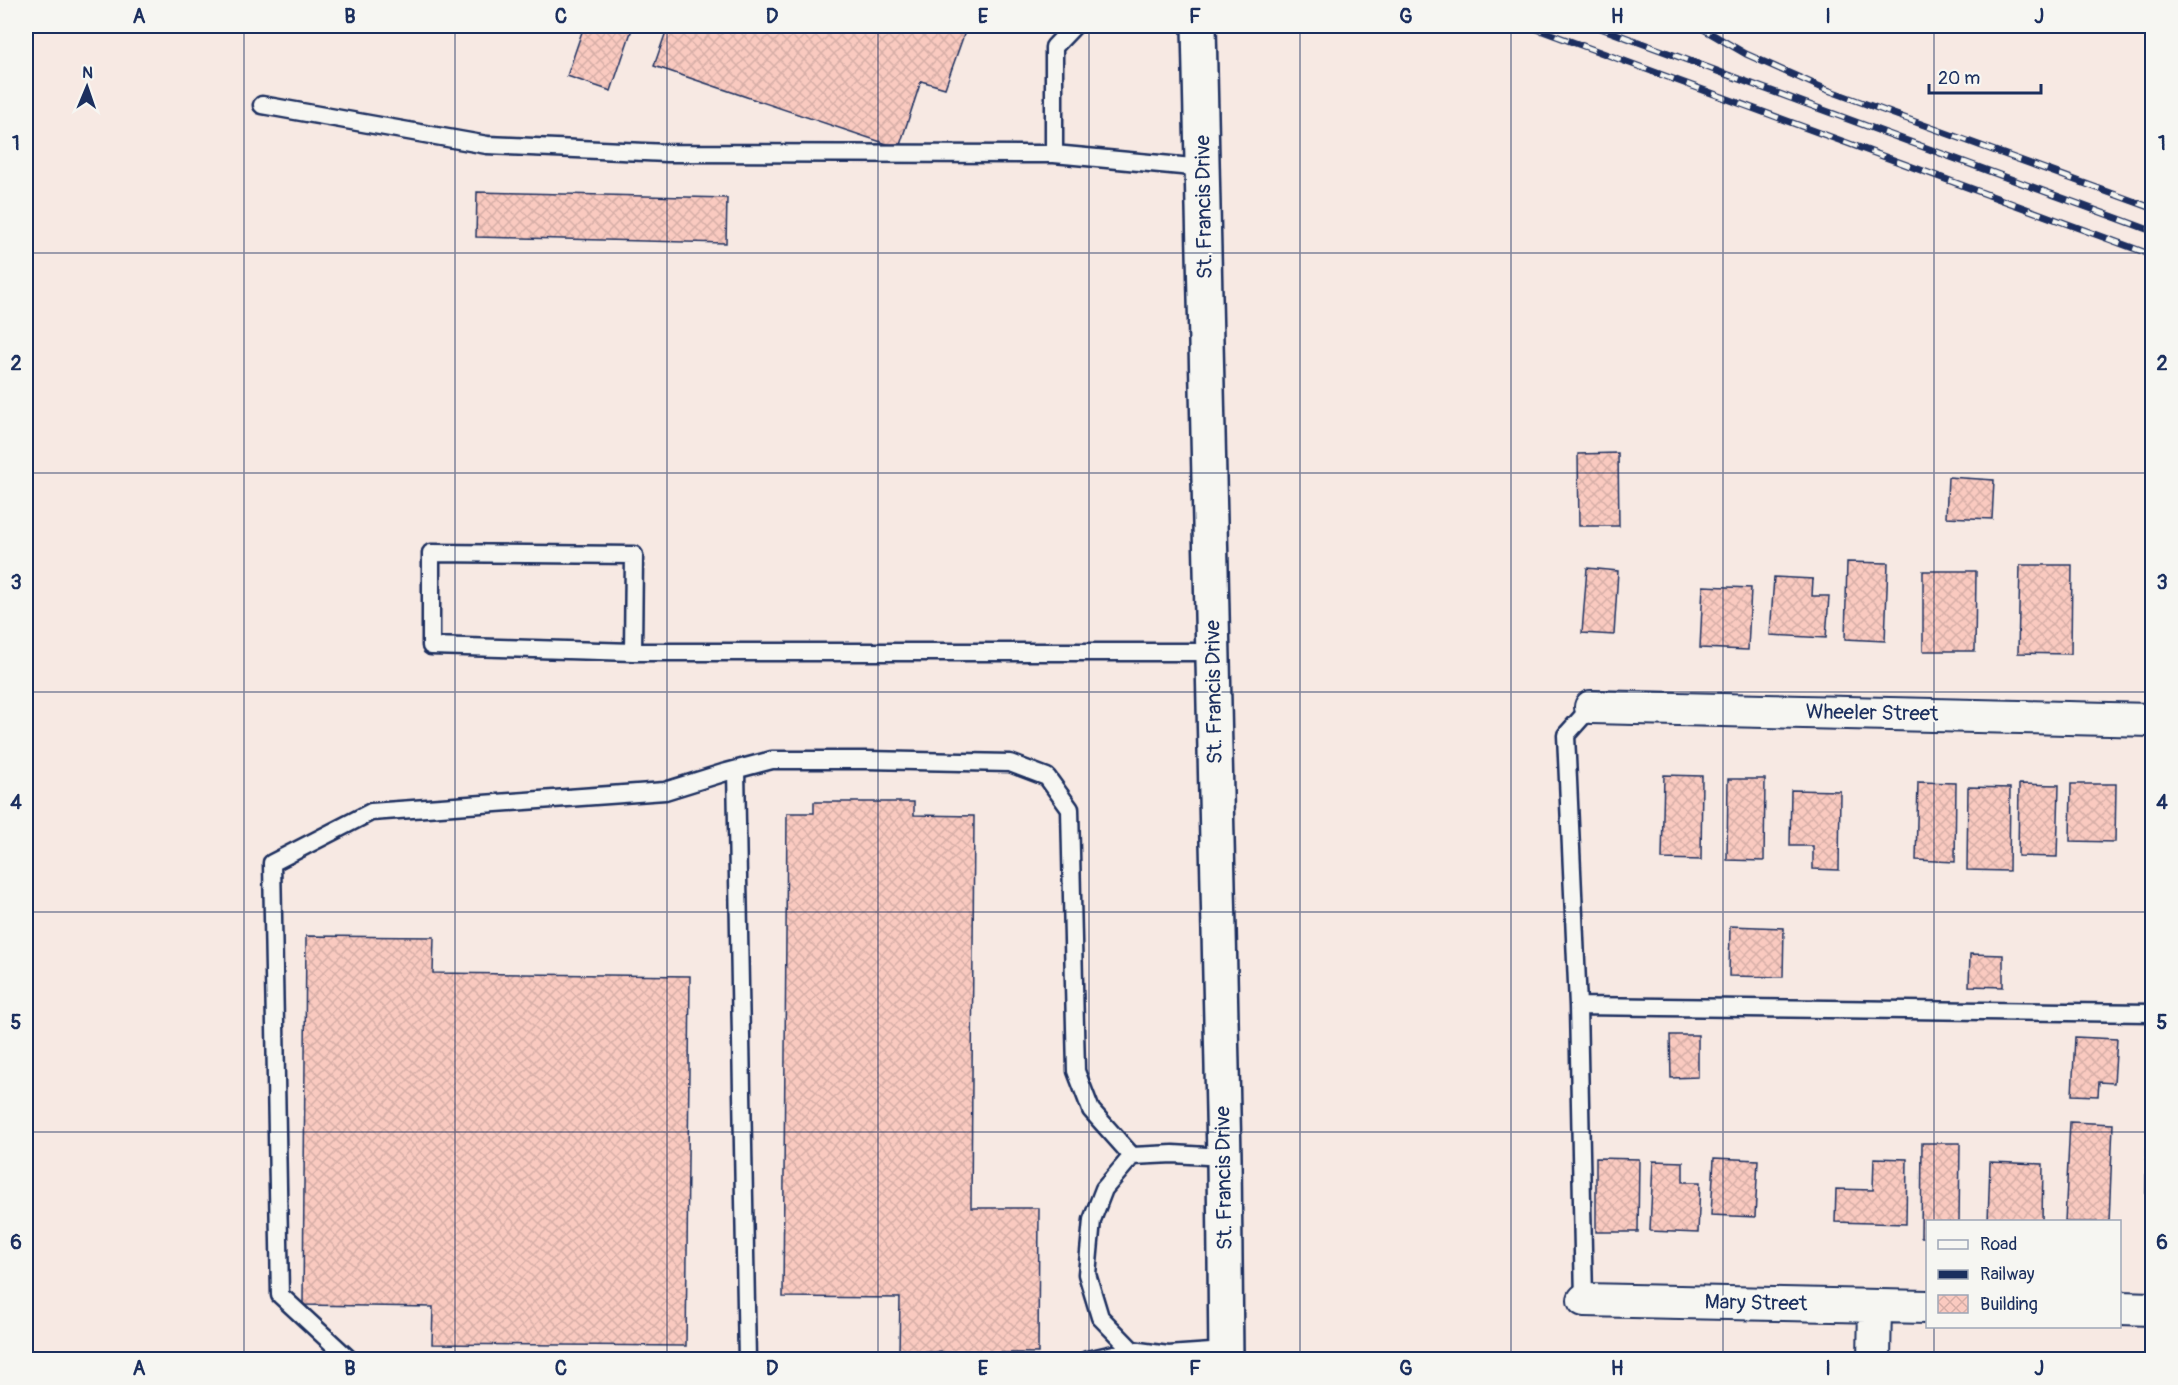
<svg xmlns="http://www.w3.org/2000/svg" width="2178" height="1385" font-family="Pangolin,sans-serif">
	<defs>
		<pattern id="building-cross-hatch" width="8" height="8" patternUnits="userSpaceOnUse" patternTransform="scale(1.5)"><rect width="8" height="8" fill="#facac0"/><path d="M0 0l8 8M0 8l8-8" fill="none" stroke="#d6aea7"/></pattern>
	</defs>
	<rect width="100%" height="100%" fill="#f7e9e3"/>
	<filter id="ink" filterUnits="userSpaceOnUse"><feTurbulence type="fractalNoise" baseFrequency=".0167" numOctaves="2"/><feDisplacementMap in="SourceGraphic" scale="12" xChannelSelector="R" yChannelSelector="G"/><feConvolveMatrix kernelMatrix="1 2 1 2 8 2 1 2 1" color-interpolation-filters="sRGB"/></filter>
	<g filter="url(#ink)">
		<path fill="url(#building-cross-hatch)" stroke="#1b2f5e" stroke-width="1.5" d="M584,26H633L611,91L567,76Z
			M668,26H967L945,88L921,81L899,148L654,66Z
			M477,192L727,198L726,243L476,237Z
			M1618,453L1619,526H1579L1578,454Z
			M1948,477L1994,480L1992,519L1946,517Z
			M1847,562L1888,563L1885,641L1845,639Z
			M2020,565H2072L2071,654L2018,653Z
			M1587,568L1618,571L1614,635L1582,633Z
			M1923,571H1976L1975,651H1923Z
			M1774,577L1813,579L1812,596H1829L1826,638L1770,635Z
			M1703,586L1751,588L1748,650L1700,648Z
			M2149,774H2152V862H2149Z
			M1664,775L1702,776L1701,860L1662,859Z
			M1728,779H1765L1764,861L1727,860Z
			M1918,782L1956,783L1955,862L1916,860Z
			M2019,784L2059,785L2057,857L2018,856Z
			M2071,784H2116L2115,842L2070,841Z
			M1968,787L2010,788L2009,871L1967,870Z
			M1791,790L1840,791L1839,870L1813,869V846H1790Z
			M814,802H914V815L974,816L971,1208H1039L1038,1353L899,1352L900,1298L783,1297L787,813H814Z
			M1730,926L1784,928L1783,977L1729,976Z
			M306,936L434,937L433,973L690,976L686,1346L432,1344L433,1307L303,1305Z
			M1970,954L2003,955V987L1969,986Z
			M1670,1035H1698V1077L1671,1078Z
			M2075,1037L2117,1039L2114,1083L2099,1082L2098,1096L2072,1095Z
			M2070,1122L2113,1124L2109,1222H2065Z
			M2147,1132H2152V1241H2145Z
			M1922,1143H1960L1959,1222H1928V1237H1921Z
			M1596,1158L1639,1159L1638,1232H1596Z
			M1714,1158L1758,1160L1755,1217L1711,1215Z
			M1874,1158L1907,1159L1906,1224L1835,1222L1836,1189L1873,1190Z
			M1653,1161L1683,1162V1182H1700L1698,1233L1650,1231Z
			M1990,1162L2043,1164L2042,1222H1988Z"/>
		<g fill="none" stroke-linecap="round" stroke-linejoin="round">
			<defs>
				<path id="lane" d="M1074,26L1054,47V154L1203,168
					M262,105L487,145L667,153L1054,154
					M633,652L634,555L431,553V646L633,652H1213
					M736,770L747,1360
					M1578,1006L2152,1013
					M1224,1157L1173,1154L1132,1156L1104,1189L1092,1220L1087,1274L1100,1317L1132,1350L1168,1355L1226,1351
					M1584,1300L1578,1006L1566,735L1591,707
					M350,1360L280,1295L272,863L371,812L665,791L723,773L772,760H867L1010,763L1047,777L1070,809L1076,1071L1091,1110L1132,1156
					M1087,1360L1132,1350"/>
				<path id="street" d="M1591,707L2152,720
					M1584,1300L1928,1307
					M2120,1308L2152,1309
					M1874,1360L1875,1306"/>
				<path id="secondary" d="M1199,26L1224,1157L1226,1360"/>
			</defs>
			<use href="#lane" stroke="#1b2f5e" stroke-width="21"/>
			<use href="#street" stroke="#1b2f5e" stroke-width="36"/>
			<use href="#secondary" stroke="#1b2f5e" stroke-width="38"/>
			<use href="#lane" stroke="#f6f6f2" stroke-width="16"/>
			<use href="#street" stroke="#f6f6f2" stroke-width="32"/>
			<use href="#secondary" stroke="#f6f6f2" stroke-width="33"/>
			<defs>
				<path id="rail" d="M1529,26L2152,255
					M1595,26L2152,231
					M1698,26L1746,54L1825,89L2152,208"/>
			</defs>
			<use href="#rail" stroke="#1b2f5e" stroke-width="7"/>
			<use href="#rail" stroke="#f6f6f2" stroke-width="4.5" stroke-dasharray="14" stroke-linecap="butt"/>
		</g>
	</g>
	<path fill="none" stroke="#1b2f5e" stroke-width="1.5" stroke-opacity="0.55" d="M244,26V1360M455,26V1360M667,26V1360M878,26V1360M1089,26V1360M1300,26V1360M1511,26V1360M1723,26V1360M1934,26V1222M26,253H2152M26,473H2152M26,692H2152M26,912H2152M26,1132H2152M1934,1326V1360"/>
	<g text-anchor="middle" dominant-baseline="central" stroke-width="4.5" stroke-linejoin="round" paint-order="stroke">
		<g font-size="21" fill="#1b2f5e" stroke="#f6f6f2">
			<text transform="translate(1204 207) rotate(-91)">St. Francis Drive</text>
			<text transform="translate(1214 692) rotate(-91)">St. Francis Drive</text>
			<text transform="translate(1872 713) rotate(1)">Wheeler Street</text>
			<text transform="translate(1224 1178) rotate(-91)">St. Francis Drive</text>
			<text transform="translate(1756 1303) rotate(1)">Mary Street</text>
		</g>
	</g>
	<rect width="2178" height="1385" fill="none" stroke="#f6f6f2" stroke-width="66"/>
	<rect x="1926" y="1220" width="195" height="108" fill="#f6f6f2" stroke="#9ea6b7" stroke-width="1.5"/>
	<rect x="1938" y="1240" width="30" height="9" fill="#f6f6f2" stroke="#9ea6b7" stroke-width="1.5"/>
	<text x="1980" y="1250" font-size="18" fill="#1b2f5e">Road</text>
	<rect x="1938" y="1270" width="30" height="9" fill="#1b2f5e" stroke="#9ea6b7" stroke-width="1.5"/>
	<text x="1980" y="1280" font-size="18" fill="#1b2f5e">Railway</text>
	<rect x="1938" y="1295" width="30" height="18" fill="url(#building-cross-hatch)" stroke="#9ea6b7" stroke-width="1.5"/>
	<text x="1980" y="1310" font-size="18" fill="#1b2f5e">Building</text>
	<g transform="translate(87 87) rotate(2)" stroke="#f6f6f2" stroke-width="4.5" paint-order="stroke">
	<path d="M0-4.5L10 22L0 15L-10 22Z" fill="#1b2f5e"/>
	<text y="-9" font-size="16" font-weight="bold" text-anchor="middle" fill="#1b2f5e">N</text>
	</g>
	<path d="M1929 84v9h112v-9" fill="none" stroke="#1b2f5e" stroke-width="3"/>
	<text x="1938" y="84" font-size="18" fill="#1b2f5e" stroke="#f6f6f2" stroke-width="4.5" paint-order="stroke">20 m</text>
	<rect x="33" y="33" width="2112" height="1319" fill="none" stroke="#1b2f5e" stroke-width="2"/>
	<g font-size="20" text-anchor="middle" font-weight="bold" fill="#1b2f5e">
		<text x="139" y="23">A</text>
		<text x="350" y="23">B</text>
		<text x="561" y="23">C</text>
		<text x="772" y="23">D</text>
		<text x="983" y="23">E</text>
		<text x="1195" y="23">F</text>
		<text x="1406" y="23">G</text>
		<text x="1617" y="23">H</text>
		<text x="1828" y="23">I</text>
		<text x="2039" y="23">J</text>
		<text x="16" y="150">1</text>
		<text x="2162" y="150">1</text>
		<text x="16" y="370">2</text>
		<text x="2162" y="370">2</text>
		<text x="16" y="589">3</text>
		<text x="2162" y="589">3</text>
		<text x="16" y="809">4</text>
		<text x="2162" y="809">4</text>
		<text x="16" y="1029">5</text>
		<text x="2162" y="1029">5</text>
		<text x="16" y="1249">6</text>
		<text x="2162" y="1249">6</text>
		<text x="139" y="1375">A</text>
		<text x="350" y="1375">B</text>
		<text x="561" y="1375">C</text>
		<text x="772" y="1375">D</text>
		<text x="983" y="1375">E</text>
		<text x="1195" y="1375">F</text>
		<text x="1406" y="1375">G</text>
		<text x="1617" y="1375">H</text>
		<text x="1828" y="1375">I</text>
		<text x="2039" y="1375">J</text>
	</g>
</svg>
